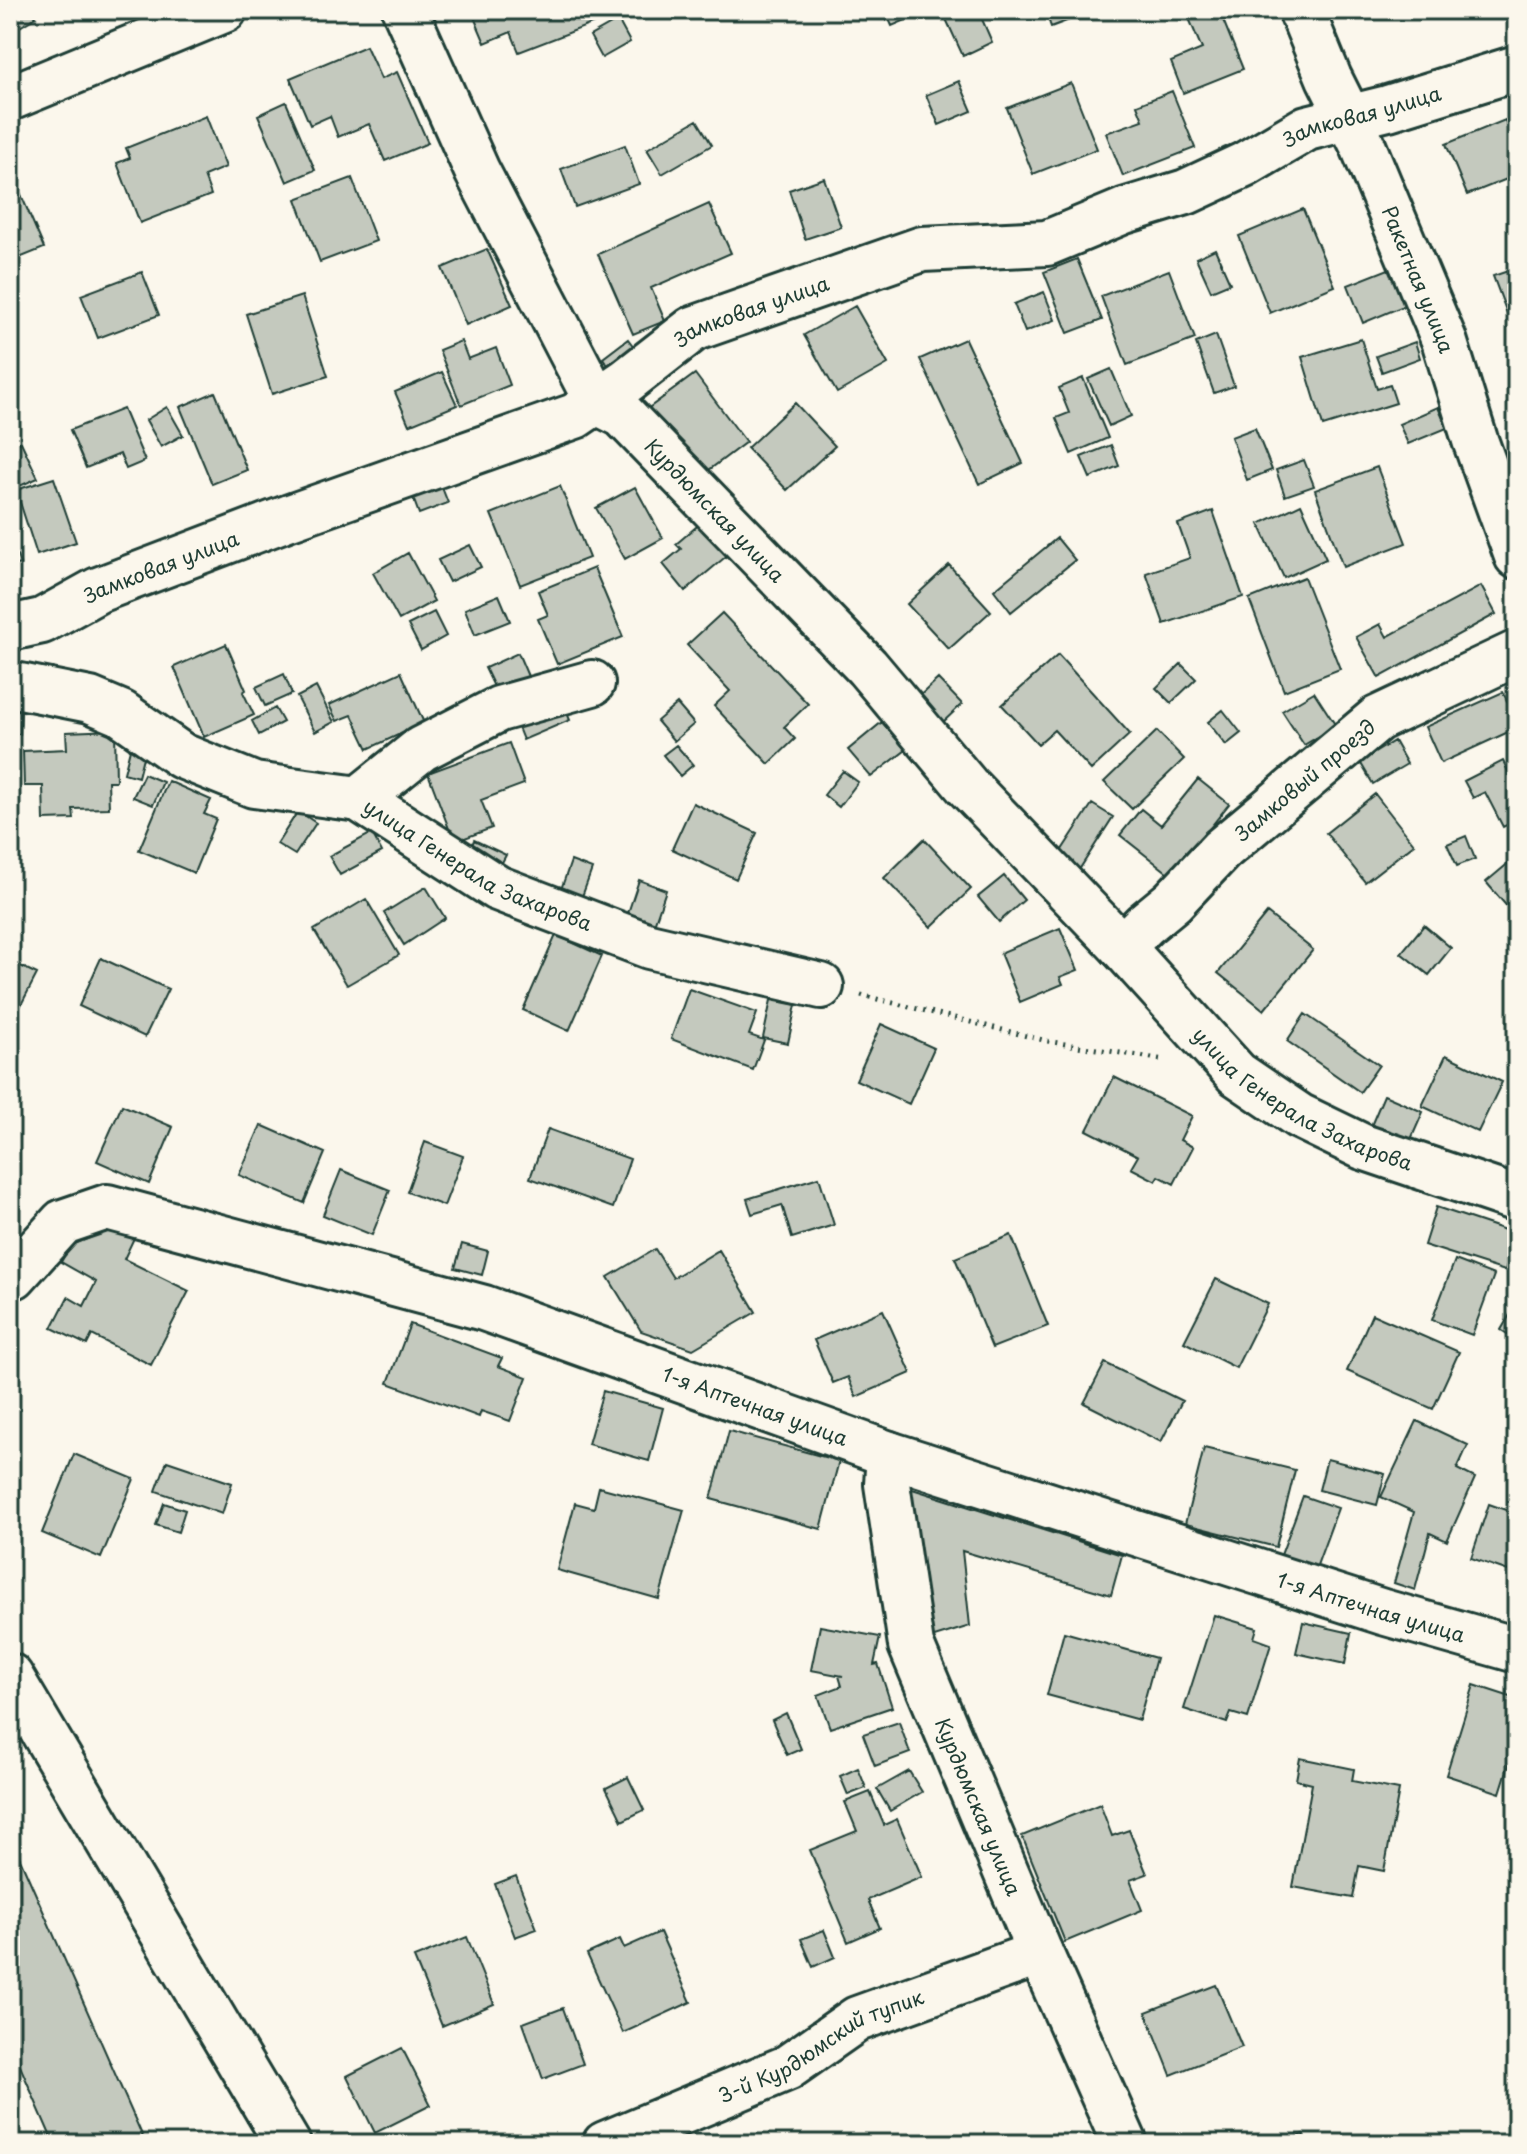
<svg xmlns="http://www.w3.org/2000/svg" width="1527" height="2154" font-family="'Playpen Sans',sans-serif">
	<rect width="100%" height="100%" fill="#fbf7ec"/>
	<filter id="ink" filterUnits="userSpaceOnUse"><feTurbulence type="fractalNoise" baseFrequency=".0125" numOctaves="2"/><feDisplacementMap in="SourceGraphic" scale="16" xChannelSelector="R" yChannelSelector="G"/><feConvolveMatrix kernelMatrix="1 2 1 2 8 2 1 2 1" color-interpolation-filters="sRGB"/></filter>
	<g filter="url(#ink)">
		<path fill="#c4c9be" stroke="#1f3d34" stroke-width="2" d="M10,10H31L36,17L10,33Z
			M471,10H607L610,17L519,52L511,32L485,43Z
			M885,10H929L892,26Z
			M967,10H978L992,42L963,56L946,19Z
			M1045,10H1072L1075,18L1051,27Z
			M1202,10H1219L1243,69L1183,93L1171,62L1202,49L1188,16Z
			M618,20L630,42L602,58L590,36Z
			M366,46L381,79L397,72L428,143L385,161L369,124L338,137L330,116L310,125L290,78Z
			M959,81L972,111L939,125L926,95Z
			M1071,83L1097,149L1033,174L1007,108Z
			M1172,91L1195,148L1123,176L1106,133L1143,120L1137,105Z
			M286,102L315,170L287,182L258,115Z
			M206,116L226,167L204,176L211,195L140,223L117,163L130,158L126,148Z
			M697,120L712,145L662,174L647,149Z
			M1505,120L1517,150V175L1467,195L1446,144Z
			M625,145L639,184L575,207L561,169Z
			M352,178L376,241L320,262L296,199Z
			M824,178L841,227L805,239L789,190Z
			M19,190L44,248L12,261L10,256V194Z
			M709,204L731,253L651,288L665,321L633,334L598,254Z
			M1303,209L1335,286L1270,313L1239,236Z
			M487,249L512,305L466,325L442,268Z
			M1215,249L1230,283L1211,291L1196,258Z
			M1077,259L1102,320L1068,333L1044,272Z
			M1391,268L1406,305L1363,323L1348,285Z
			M1517,268V336L1516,337L1493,276Z
			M1169,270L1195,339L1127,365L1101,296Z
			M142,272L159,315L98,338L81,295Z
			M1044,292L1055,320L1025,332L1014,304Z
			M302,296L328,376L272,394L246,314Z
			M855,306L888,364L837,393L804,335Z
			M1216,335L1234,386L1214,393L1196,343Z
			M628,339L640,355L614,374L603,358Z
			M965,339L1023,463L979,484L920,359Z
			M1361,339L1377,389L1390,385L1396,403L1323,426L1302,357Z
			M461,341L468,359L496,348L510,385L461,405L439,350Z
			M1415,342L1420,358L1382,372L1376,356Z
			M1111,369L1131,416L1109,426L1088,379Z
			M442,372L457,405L409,425L395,392Z
			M695,374L746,442L697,479L646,410Z
			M1083,378L1108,438L1071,454L1056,418L1069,413L1059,388Z
			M215,392L247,470L212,484L180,407Z
			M795,403L835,446L787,490L747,448Z
			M167,407L183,435L161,447L146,420Z
			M1438,407L1447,428L1408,444L1399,424Z
			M123,409L145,461L126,469L120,454L86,468L70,430Z
			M1255,428L1272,470L1247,480L1231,437Z
			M21,442L38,478L15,488L10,476V446Z
			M1111,445L1119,466L1090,478L1081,457Z
			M1304,460L1314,486L1285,496L1276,470Z
			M1377,467L1406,543L1343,567L1315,490Z
			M54,478L76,542L37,555L16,490Z
			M441,485L448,503L419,514L412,495Z
			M560,486L589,558L520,585L491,514Z
			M635,487L663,538L625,559L596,508Z
			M1301,504L1326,559L1284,578L1259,524Z
			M1213,511L1243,597L1164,624L1146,573L1190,558L1178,524Z
			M702,522L729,554L685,591L663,564L681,549L676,544Z
			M1057,538L1075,560L1011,612L994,590Z
			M470,545L481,567L449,582L438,560Z
			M14,547L20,564L10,567V549Z
			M408,553L434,601L399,620L373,573Z
			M949,565L991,611L949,649L907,604Z
			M594,568L623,637L557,664L538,619L548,615L538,591Z
			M1304,577L1340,669L1284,691L1249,599Z
			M1481,586L1496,614L1379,678L1356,637L1380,624L1387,637Z
			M499,595L510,621L475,635L465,609Z
			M434,612L446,636L421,650L408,625Z
			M722,613L808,704L784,727L795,739L769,764L714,706L730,691L687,645Z
			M226,644L246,690L243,692L254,715L204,737L174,667Z
			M518,653L530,681L498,695L485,668Z
			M1058,655L1130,734L1091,770L1054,730L1038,744L1002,705Z
			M1181,664L1196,679L1171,703L1156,688Z
			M401,672L424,723L368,749L352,715L337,721L329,705Z
			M284,674L292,694L265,706L256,687Z
			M938,679L962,704L939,726L915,700Z
			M316,687L334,722L315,732L297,697Z
			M1314,692L1336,726L1304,745L1282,711Z
			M1503,692L1517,723V728L1441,763L1425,727Z
			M562,701L570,720L523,740L515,720Z
			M10,704L21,705L20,734H10Z
			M677,704L694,724L674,741L657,721Z
			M275,708L283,722L259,735L252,721Z
			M1223,710L1241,733L1226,745L1208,722Z
			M882,722L906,750L871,777L848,750Z
			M115,730L116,781H108L109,808L73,809L74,819L44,820L43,786H24L23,751L67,749L66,732Z
			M1157,731L1184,759L1132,809L1104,782Z
			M1394,741L1407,764L1373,784L1360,762Z
			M509,743L524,784L481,800L492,828L454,842L428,773Z
			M131,745L145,749L138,777L124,773Z
			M676,745L693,765L680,776L663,755Z
			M1503,761L1511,777L1517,774V820L1503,827L1485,792L1473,798L1464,781Z
			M843,771L858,782L839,807L824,795Z
			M144,774L163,782L153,805L133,797Z
			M1198,779L1229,804L1198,843L1177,880L1120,835L1141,809L1161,825Z
			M168,781L211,800L204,814L216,819L194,873L139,850Z
			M1375,794L1414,844L1365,882L1326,833Z
			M693,803L757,833L736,879L672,849Z
			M1092,804L1113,817L1077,873L1056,859Z
			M298,811L316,823L295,855L277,844Z
			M372,833L382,852L340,875L329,856Z
			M1466,836L1475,859L1457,866L1447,844Z
			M924,839L971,889L931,927L884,878Z
			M474,840L506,855L498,870L467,856Z
			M1517,856V914L1515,916L1486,882Z
			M571,861L592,869L580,902L559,895Z
			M1004,876L1024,900L999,922L978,897Z
			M639,880L666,890L654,925L627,916Z
			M426,887L445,918L404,945L384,913Z
			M366,899L399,955L347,985L314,930Z
			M1267,913L1313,950L1264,1010L1218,973Z
			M1424,925L1451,948L1429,975L1401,953Z
			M1060,928L1078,970L1060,977L1063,984L1020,1002L1000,953Z
			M556,935L602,956L569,1031L523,1010Z
			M101,958L168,989L145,1037L79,1006Z
			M10,961L37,974L10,1026Z
			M689,989L757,1013L749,1035L764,1040L753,1070L671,1039Z
			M771,1000L796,1005L788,1043L763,1038Z
			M1305,1014L1379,1065L1360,1092L1287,1041Z
			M881,1024L934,1048L909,1104L856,1080Z
			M1446,1055L1502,1082L1478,1132L1422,1106Z
			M1114,1077L1192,1116L1180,1140L1193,1147L1174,1184L1159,1176L1156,1181L1131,1168L1138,1156L1087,1130Z
			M1384,1095L1423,1112L1409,1144L1370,1128Z
			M122,1105L173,1127L149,1184L97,1161Z
			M261,1125L325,1153L304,1203L239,1175Z
			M548,1129L630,1159L613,1208L530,1178Z
			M425,1142L463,1156L444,1206L407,1192Z
			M341,1170L390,1190L372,1235L323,1215Z
			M819,1177L834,1225L792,1238L782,1205L752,1214L747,1199Z
			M1436,1207L1517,1234L1505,1271L1424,1245Z
			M106,1231L134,1238L124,1259L189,1291L151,1365L92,1335L87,1345L52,1328L68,1297L84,1306L96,1282L61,1262L70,1246Z
			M1011,1235L1048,1326L992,1348L955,1258Z
			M462,1244L488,1251L482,1275L455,1268Z
			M655,1249L673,1278L719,1250L756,1312L693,1349L641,1331L608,1277Z
			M1455,1260L1494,1275L1472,1335L1432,1320Z
			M1216,1279L1268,1304L1236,1368L1184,1342Z
			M1515,1306L1517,1307V1340L1501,1330Z
			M883,1310L911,1373L856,1397L848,1377L833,1383L814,1340Z
			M1372,1314L1459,1352L1433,1409L1347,1371Z
			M410,1324L502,1358L498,1366L527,1377L510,1421L481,1411L479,1417L388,1383Z
			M1105,1363L1182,1401L1161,1442L1084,1403Z
			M603,1391L663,1408L649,1461L588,1444Z
			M1417,1421L1468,1445L1457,1469L1475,1478L1447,1541L1430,1533L1415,1590L1394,1583L1414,1512L1381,1497Z
			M729,1431L839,1461L821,1529L711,1499Z
			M1204,1448L1295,1470L1276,1547L1185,1524Z
			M74,1454L134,1479L101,1558L42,1533Z
			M1327,1459L1385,1474L1377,1505L1319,1490Z
			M167,1461L232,1483L222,1514L156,1491Z
			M599,1487L684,1510L659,1599L557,1570L575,1503L594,1508Z
			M906,1487L1122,1555L1111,1595L962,1551L970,1626L928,1639Z
			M1303,1496L1338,1508L1316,1568L1281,1555Z
			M164,1503L185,1510L178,1532L156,1525Z
			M1489,1504L1517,1514V1574L1471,1558Z
			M1214,1615L1257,1628L1254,1638L1271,1644L1248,1718L1231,1713L1227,1723L1184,1709Z
			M1303,1622L1351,1633L1345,1664L1296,1653Z
			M820,1626L880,1637L874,1665L878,1664L892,1707L830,1728L818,1695L842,1686L839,1676H843L811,1670Z
			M1064,1632L1156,1658L1139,1720L1047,1695Z
			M1474,1685L1517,1699V1739L1500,1793L1446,1775Z
			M786,1713L801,1749L787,1755L772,1720Z
			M899,1722L910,1753L875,1766L863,1734Z
			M1300,1758L1354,1769L1352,1781L1399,1790L1384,1871L1359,1866L1353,1898L1293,1887L1312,1784L1296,1780Z
			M858,1768L866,1788L848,1795L840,1776Z
			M909,1771L922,1792L890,1811L877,1789Z
			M628,1777L644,1810L622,1821L606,1788Z
			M870,1792L884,1825L897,1819L922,1877L868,1900L880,1928L848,1942L810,1850L857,1831L845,1802Z
			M1100,1804L1112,1836L1129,1830L1147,1874L1130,1880L1142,1910L1065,1942L1022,1836Z
			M10,1836L146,2144H54L10,2043Z
			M516,1876L537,1929L515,1937L495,1884Z
			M824,1930L835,1957L813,1967L801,1939Z
			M660,1932L691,2002L623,2033L587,1954L620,1939L624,1948Z
			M467,1937L494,2004L442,2026L414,1958Z
			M1216,1985L1242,2047L1171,2075L1146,2012Z
			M563,2008L583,2064L543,2079L523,2023Z
			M402,2048L431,2105L375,2133L347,2076Z
			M1303,2134L1307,2144H1279Z"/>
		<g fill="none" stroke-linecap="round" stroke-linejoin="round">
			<defs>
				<g id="minor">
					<path id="s1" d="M405,10L477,171L597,402L623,415L867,667L967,786L1122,947L1237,1074L1299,1116L1363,1147L1517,1199"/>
					<path id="s2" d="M1301,10L1329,78L1363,146L1444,340L1475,440L1517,556"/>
					<path d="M10,98L224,10"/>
					<path id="s3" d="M10,628L42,621L98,590L290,517L575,416L625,382L693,329L922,249L1047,243L1124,211L1186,192L1244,165L1307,128L1388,108L1517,68"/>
					<path id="s4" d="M10,684L90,700L121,713L182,756L254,785L359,799L497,888L649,946L821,986"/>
					<path d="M359,799L421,749L499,709L592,683"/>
					<path id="s5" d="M1122,947L1145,924L1173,901L1221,850L1377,719L1517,653"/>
					<path id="s6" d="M10,1277L14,1276L63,1222L107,1207L484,1308L889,1454L1383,1612L1517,1650"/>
					<path id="s7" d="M889,1454L887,1484L911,1645L1040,1953L1125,2144"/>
					<path d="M10,1676L288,2144"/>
					<path id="s8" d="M605,2144L787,2068L857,2019L1040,1953"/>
				</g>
			</defs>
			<use href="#minor" stroke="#1f3d34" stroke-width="50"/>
			<path stroke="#1f3d34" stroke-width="5" stroke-dasharray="2 6" stroke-linecap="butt" d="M861,995L1047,1041L1164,1060"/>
			<use href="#minor" stroke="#fbf7ec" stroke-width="44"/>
		</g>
	</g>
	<g text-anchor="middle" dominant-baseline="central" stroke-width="6" stroke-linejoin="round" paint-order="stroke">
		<g font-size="20" fill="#1f3d34" stroke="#fbf7ec">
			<text stroke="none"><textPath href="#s3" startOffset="1460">Замковая улица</textPath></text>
			<text stroke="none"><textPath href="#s2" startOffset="294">Ракетная улица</textPath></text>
			<text stroke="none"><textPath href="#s3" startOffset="812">Замковая улица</textPath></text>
			<text stroke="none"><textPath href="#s1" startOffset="598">Курдюмская улица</textPath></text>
			<text stroke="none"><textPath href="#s3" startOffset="164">Замковая улица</textPath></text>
			<text stroke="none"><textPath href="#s5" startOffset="248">Замковый проезд</textPath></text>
			<text stroke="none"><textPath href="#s4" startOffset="510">улица Генерала Захарова</textPath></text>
			<text stroke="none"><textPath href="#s1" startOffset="1436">улица Генерала Захарова</textPath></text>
			<text stroke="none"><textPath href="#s6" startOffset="802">1-я Аптечная улица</textPath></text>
			<text stroke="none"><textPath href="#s6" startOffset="1450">1-я Аптечная улица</textPath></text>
			<text stroke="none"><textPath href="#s7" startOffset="368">Курдюмская улица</textPath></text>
			<text stroke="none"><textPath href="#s8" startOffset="238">3-й Курдюмский тупик</textPath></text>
		</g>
	</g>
	<rect width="1527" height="2154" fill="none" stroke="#fbf7ec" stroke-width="40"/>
	<rect x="20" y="20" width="1487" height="2114" fill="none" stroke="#1f3d34" stroke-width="3" filter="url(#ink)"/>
</svg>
